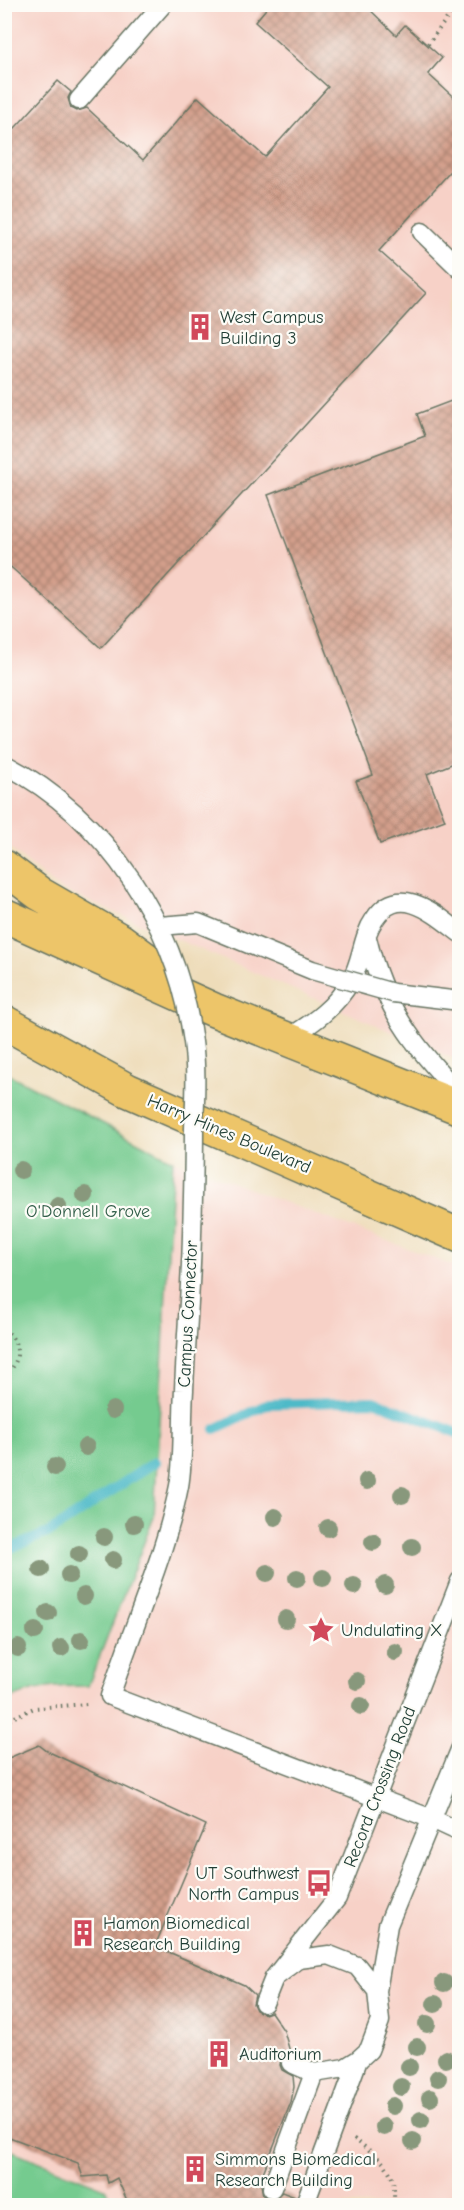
<svg xmlns="http://www.w3.org/2000/svg" width="464" height="2210" font-family="'Comic Neue',sans-serif">
	<defs>
		<pattern id="building-cross-hatch" width="8" height="8" patternUnits="userSpaceOnUse" patternTransform="scale(1.5)"><rect width="8" height="8" fill="#d39f8b"/><path d="M0 0l8 8M0 8l8-8" fill="none" stroke="#ab8372"/></pattern>
	</defs>
	<rect width="100%" height="100%" fill="#fdfcf7"/>
	<filter id="ink" filterUnits="userSpaceOnUse"><feTurbulence type="fractalNoise" baseFrequency=".0167" numOctaves="2"/><feDisplacementMap in="SourceGraphic" scale="12" xChannelSelector="R" yChannelSelector="G"/><feConvolveMatrix kernelMatrix="1 2 1 2 8 2 1 2 1" color-interpolation-filters="sRGB"/></filter>
	<filter id="wash" filterUnits="userSpaceOnUse"><feTurbulence type="fractalNoise" baseFrequency=".008" numOctaves="4" result="noise"/><feDisplacementMap in="SourceGraphic" scale="24" xChannelSelector="R" yChannelSelector="G"/><feGaussianBlur stdDeviation="1.35" result="paint"/><feColorMatrix in="noise" values="0 0 0 0 0 0 0 0 0 0 0 0 0 0 0 0 0 1.4 0 .05"/><feComposite in="paint" operator="in"/></filter>
	<g filter="url(#wash)">
		<rect width="100%" height="100%" fill="#eedcb9"/>
		<path fill="#f7d1c7" d="M5,5H459V1061L58,888L13,851L5,840Z
			M4,1072L173,1160L459,1268V2205H5Z"/>
		<path fill="#75cb8f" stroke="#4a8462" stroke-width="1.5" d="M4,1072L173,1160L154,1517L88,1686C58,1686 31,1687 5,1702Z
			M5,2148L105,2188L114,2205H5Z"/>
		<g fill="none" stroke-linecap="round" stroke-linejoin="round">
			<path stroke="#4ebac8" stroke-width="10" d="M215,1429L268,1404L374,1401L460,1434
				M4,1551L50,1532L155,1462"/>
		</g>
		<g id="blocks">
			<path fill="url(#building-cross-hatch)" d="M270,4H364L396,35L405,25L442,58L428,74L459,102V162L379,251L426,293L101,648L4,561V140L58,81L71,92L68,98L71,108L77,111L87,108L143,160L198,97L265,157L328,87L255,22Z
				M459,398V761L427,774L445,820L380,844L356,781L373,775L268,495L425,436L417,414Z
				M39,1745L47,1751L206,1825L155,1946L244,1985L255,1995L253,2004L256,2010L265,2014L271,2012L284,2031L290,2052L281,2058L280,2065L282,2070L293,2076L294,2087L291,2102L259,2183L261,2184L263,2195L268,2198L274,2199L282,2192L295,2197L296,2205H129L117,2178L108,2183L106,2175L83,2177L78,2163L4,2135V1760Z"/>
		</g>
	</g>
	<g filter="url(#ink)">
		<use href="#blocks" fill-opacity="0" stroke="#677563" stroke-width="1.5"/>
		<g fill="none" stroke-linecap="round" stroke-linejoin="round">
			<defs>
				<path id="lane" d="M79,100L163,4
					M422,232L460,269
					M367,938C383,1005 412,1045 460,1094
					M287,1039C313,1023 336,1007 351,980C362,962 362,937 374,920C399,881 435,914 460,933
					M127,1648L110,1696L432,1819L460,1832
					M274,1978L337,1898L460,1581
					M377,1991L388,1925L460,1750
					M264,2003L274,1978L299,1959L329,1955L357,1966L377,1991L380,2021L369,2050L358,2060L345,2068L314,2073L291,2063
					M272,2188L314,2073
					M306,2201L358,2060"/>
				<path id="primary" d="M4,867L40,894L120,940L162,971
					M4,915L214,1010L460,1108
					M4,1022L127,1090L460,1236"/>
			</defs>
			<use href="#lane" stroke="#677563" stroke-width="21"/>
			<use href="#primary" stroke="#677563" stroke-width="36"/>
			<path stroke="#677563" stroke-width="4" stroke-dasharray="1.5 4.5" stroke-linecap="butt" d="M440,4L460,20
				M428,44L451,13
				M4,1329C21,1342 22,1363 4,1376
				M4,1722L34,1708L87,1704
				M354,2139C381,2159 399,2169 393,2206"/>
			<use href="#lane" stroke="#fff" stroke-width="18"/>
			<use href="#primary" stroke="#edc569" stroke-width="33"/>
			<defs>
				<path id="lane-bridge" d="M4,764C108,818 178,927 193,1042C197,1070 195,1100 194,1129C194,1164 193,1200 192,1235C191,1287 186,1338 184,1390C182,1419 184,1459 179,1486C168,1542 146,1595 127,1648
					M159,926L198,923L312,970L393,993L460,1001"/>
			</defs>
			<use href="#lane-bridge" stroke="#677563" stroke-width="21" stroke-linecap="butt"/>
			<use href="#lane-bridge" stroke="#fff" stroke-width="18"/>
		</g>
		<g fill="#88987c">
			<circle cx="21" cy="1170" r="9"/>
			<circle cx="85" cy="1195" r="9"/>
			<circle cx="58" cy="1206" r="9"/>
			<circle cx="113" cy="1410" r="9"/>
			<circle cx="86" cy="1447" r="9"/>
			<circle cx="55" cy="1467" r="9"/>
			<circle cx="367" cy="1481" r="9"/>
			<circle cx="402" cy="1495" r="9"/>
			<circle cx="275" cy="1517" r="9"/>
			<circle cx="134" cy="1524" r="9"/>
			<circle cx="328" cy="1528" r="9"/>
			<circle cx="104" cy="1537" r="9"/>
			<circle cx="373" cy="1542" r="9"/>
			<circle cx="412" cy="1547" r="9"/>
			<circle cx="79" cy="1554" r="9"/>
			<circle cx="113" cy="1560" r="9"/>
			<circle cx="41" cy="1569" r="9"/>
			<circle cx="267" cy="1573" r="9"/>
			<circle cx="69" cy="1575" r="9"/>
			<circle cx="297" cy="1578" r="9"/>
			<circle cx="323" cy="1578" r="9"/>
			<circle cx="385" cy="1585" r="9"/>
			<circle cx="354" cy="1586" r="9"/>
			<circle cx="84" cy="1596" r="9"/>
			<circle cx="48" cy="1613" r="9"/>
			<circle cx="286" cy="1619" r="9"/>
			<circle cx="35" cy="1631" r="9"/>
			<circle cx="81" cy="1640" r="9"/>
			<circle cx="18" cy="1648" r="9"/>
			<circle cx="61" cy="1648" r="9"/>
			<circle cx="395" cy="1652" r="9"/>
			<circle cx="357" cy="1681" r="9"/>
			<circle cx="361" cy="1706" r="9"/>
			<circle cx="444" cy="1983" r="9"/>
			<circle cx="435" cy="2004" r="9"/>
			<circle cx="427" cy="2024" r="9"/>
			<circle cx="417" cy="2047" r="9"/>
			<circle cx="446" cy="2059" r="9"/>
			<circle cx="409" cy="2067" r="9"/>
			<circle cx="438" cy="2078" r="9"/>
			<circle cx="401" cy="2087" r="9"/>
			<circle cx="430" cy="2098" r="9"/>
			<circle cx="393" cy="2106" r="9"/>
			<circle cx="421" cy="2120" r="9"/>
			<circle cx="384" cy="2127" r="9"/>
			<circle cx="413" cy="2141" r="9"/>
		</g>
	</g>
	<defs>
		<symbol id="building-bare" viewBox="-9 -9 18 18"><path d="M-4-6H4V6H1V3H-1V6H-4ZM-2.5-4.3h1.7v1.8h-1.7ZM.8-4.3h1.7v1.8H.8ZM-2.5-1h1.7V.8h-1.7ZM.8-1h1.7V.8H.8Z" fill="#d1495b" stroke="#fdfcf7" stroke-width="2.5" paint-order="stroke"/></symbol>
		<symbol id="sight-bare" viewBox="-9 -9 18 18"><path d="M0-6L1.8-2.2L6-1.7L2.9 1.2L3.7 5.4L0 3.3L-3.7 5.4L-2.9 1.2L-6-1.7L-1.8-2.2Z" fill="#d1495b" stroke="#fdfcf7" stroke-width="2.5" paint-order="stroke"/></symbol>
		<symbol id="bus-bare" viewBox="-9 -9 18 18"><path d="M-5-6H5V4H4V6H2V4H-2V6H-4V4H-5ZM-3.5-4V0h7V-4ZM-3.5 1.2v1.5H-2V1.2ZM2 1.2v1.5H3.5V1.2Z" fill="#d1495b" stroke="#fdfcf7" stroke-width="2.5" paint-order="stroke"/></symbol>
	</defs>
	<g fill-rule="evenodd">
		<use href="#building-bare" x="181" y="308" width="38" height="38"/>
		<use href="#sight-bare" x="302" y="1611" width="38" height="38"/>
		<use href="#bus-bare" x="300" y="1864" width="38" height="38"/>
		<use href="#building-bare" x="64" y="1914" width="38" height="38"/>
		<use href="#building-bare" x="200" y="2035" width="38" height="38"/>
		<use href="#building-bare" x="176" y="2150" width="38" height="38"/>
	</g>
	<g text-anchor="middle" dominant-baseline="central" stroke-width="4.5" stroke-linejoin="round" paint-order="stroke">
		<g font-size="18" fill="#1f3d34" stroke="#fdfcf7" text-anchor="start">
			<text x="220" y="317">West Campus<tspan x="220" dy="21">Building 3</tspan></text>
			<text x="341" y="1630">Undulating X</text>
			<text x="299" y="1873" text-anchor="end">UT Southwest<tspan x="299" dy="21">North Campus</tspan></text>
			<text x="103" y="1923">Hamon Biomedical<tspan x="103" dy="21">Research Building</tspan></text>
			<text x="239" y="2054">Auditorium</text>
			<text x="215" y="2159">Simmons Biomedical<tspan x="215" dy="21">Research Building</tspan></text>
		</g>
		<g font-size="18" fill="#1f3d34" stroke="#fdfcf7">
			<text transform="translate(229 1134) rotate(23)">Harry Hines Boulevard</text>
			<text transform="translate(188 1314) rotate(-87)">Campus Connector</text>
			<text transform="translate(380 1787) rotate(-69)">Record Crossing Road</text>
		</g>
		<g font-size="18" fill="#34604b" stroke="#fdfcf7">
			<text x="88" y="1211">O'Donnell Grove</text>
		</g>
	</g>
	<rect width="464" height="2210" fill="none" stroke="#fdfcf7" stroke-width="24"/>
</svg>
